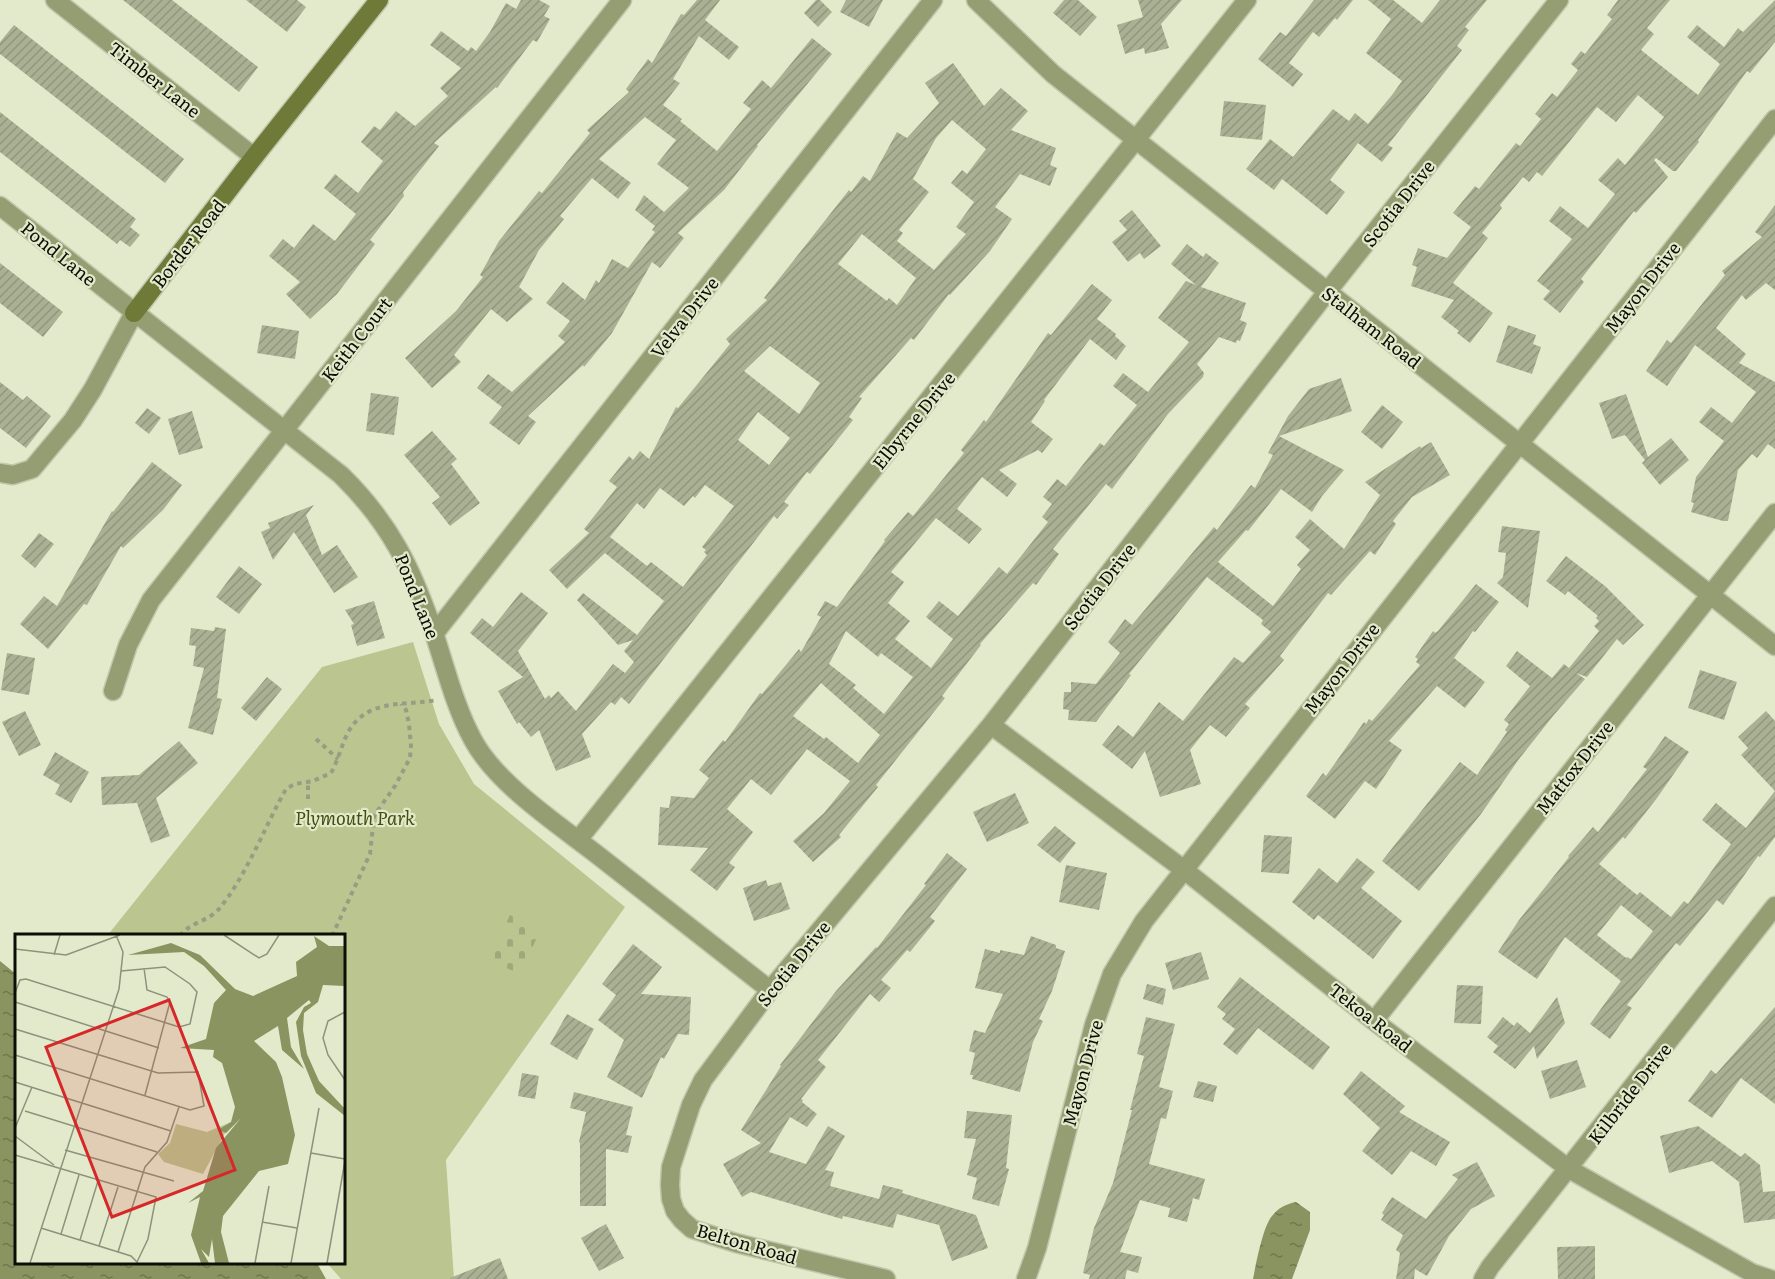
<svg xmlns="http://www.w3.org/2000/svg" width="1775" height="1279" font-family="Literata,serif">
	<defs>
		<pattern id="cemetery-stones" width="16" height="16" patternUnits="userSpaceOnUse" patternTransform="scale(1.5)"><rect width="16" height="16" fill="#bac58f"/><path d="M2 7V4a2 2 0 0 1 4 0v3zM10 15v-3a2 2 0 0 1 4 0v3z" fill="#9fa87a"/></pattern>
		<pattern id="water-ripples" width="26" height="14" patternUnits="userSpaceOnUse" patternTransform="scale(1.5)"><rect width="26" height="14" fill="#8a9460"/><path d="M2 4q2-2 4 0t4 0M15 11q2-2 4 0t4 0" fill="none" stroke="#6f774d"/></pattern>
		<pattern id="building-hatch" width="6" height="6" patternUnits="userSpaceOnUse" patternTransform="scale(1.5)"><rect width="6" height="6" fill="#aab093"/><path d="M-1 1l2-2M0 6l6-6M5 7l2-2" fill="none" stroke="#91967d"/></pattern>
	</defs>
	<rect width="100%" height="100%" fill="#e3eacc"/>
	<path fill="#bac58f" d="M413,642L439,724L474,784L625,907L446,1160L454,1279H341L327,1263L344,1262V936H107L322,667Z"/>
	<path fill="url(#cemetery-stones)" d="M510,915L541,929L520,974L489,960Z"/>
	<path fill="url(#water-ripples)" d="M0,961L16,974V1262L317,1263L326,1279H0Z
		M1296,1202L1310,1212V1230L1292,1279H1253C1256,1264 1263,1226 1272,1216C1278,1208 1286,1204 1296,1202Z"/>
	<path fill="url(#building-hatch)" fill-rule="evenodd" d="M123,0H172L258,67L239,92Z
		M246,0H297L306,7L287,32Z
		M521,0H539L550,6L544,16L550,19L537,42L533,40L497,88L496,87L434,143L439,146L403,192L404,196L370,240L375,244L337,294L310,319L286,294L300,282L269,256L283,239L294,248L313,224L335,241L356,214L324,188L335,174L358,193L383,161L361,142L374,126L380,130L396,111L415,126L448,96L440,88L461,68L430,45L441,31L468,51L471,47L476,51L490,32L506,3L516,9Z
		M697,0H720L705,20L739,47L729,60L699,36L673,79L680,83L663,105L682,119L680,121L717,151L751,109L743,103L762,80L771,88L812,38L832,54L757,145L758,146L724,190L678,233L684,238L660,268L652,262L612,333L584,367L583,365L528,416L536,422L519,445L489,423L502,407L477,388L488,374L512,392L565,342L558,336L570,321L546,303L563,282L585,300L596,280L599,283L612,259L628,268L655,232L652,230L655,226L635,210L644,195L664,212L689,188L657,164L676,140L645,117L599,159L631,183L618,199L592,178L560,216L564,219L539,250L519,287L533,299L507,322L491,309L454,355L461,362L432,388L405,358L456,311L483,277L480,275L499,241L539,191L542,193L590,133L587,130L629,92L626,89L648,59L652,63L681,14L684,15Z
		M816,0H820L832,12L818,27L804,13Z
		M846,0H883L869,27L840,12Z
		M1064,0H1078L1097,17L1080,36L1053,13Z
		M1138,0H1182L1161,24L1169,48L1145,54L1144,48L1125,54L1117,25L1143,17Z
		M1314,0H1353L1337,20L1335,18L1319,37L1313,32L1289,63L1303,74L1293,87L1258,59L1280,32L1286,36Z
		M1368,0H1393L1422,23L1440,0H1487L1465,27L1469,30L1457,46L1462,50L1388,145L1393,148L1382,162L1358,143L1330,180L1345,192L1327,215L1282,179L1274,190L1246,169L1270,139L1293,157L1333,109L1349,121L1355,113L1368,124L1392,95L1402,81L1366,53L1391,19Z
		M1618,0H1670L1647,28L1654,34L1641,50L1698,95L1720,64L1687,37L1697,25L1724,47L1738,28L1743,32L1775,0V42L1750,73L1747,71L1698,140L1699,142L1676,171H1673L1656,158L1654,160L1668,177L1636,213L1634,211L1581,279L1584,282L1560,313L1543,299L1550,291L1537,281L1572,239L1549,221L1560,206L1588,228L1615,194L1598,180L1618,158L1625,165L1664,117L1638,95L1616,122L1597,107L1542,176L1537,172L1529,182L1523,177L1500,205L1502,208L1482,233L1488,238L1453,283L1493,313L1470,343L1457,333L1459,331L1441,317L1454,300L1411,286L1417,267L1412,265L1418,248L1447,258L1471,227L1453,213L1475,186L1479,189L1516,143L1520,146L1541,119L1535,114L1552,93L1557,97L1578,70L1571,64L1581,51L1585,54L1612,19L1607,15Z
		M14,25L184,159L165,183L0,54V42Z
		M953,63L984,106L1001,88L1028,111L1011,130L1056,148L1050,165L1057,168L1050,186L1020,174L995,207L1012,219L990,251L950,295L949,294L914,340L911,338L859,397L862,398L849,417L853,420L810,474L807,472L784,502L789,505L777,519L774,516L629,704L621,697L615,705L611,702L582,734L591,757L556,771L539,730L531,737L519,722L517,724L498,691L523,677L470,633L482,618L493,627L521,592L548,613L518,651L545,699L549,695L551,698L558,691L576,711L613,664L625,673L634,662L624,651L633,640L618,645L577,600L583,593L637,635L664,601L605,553L567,589L549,570L589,533L584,529L617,487L609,481L629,456L633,460L640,451L649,459L676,407L678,408L730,344L726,339L767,300L764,298L849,190L851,192L863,176L870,181L897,132L907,138L939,103L925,83ZM952,120L986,149L967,174L962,170L951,183L974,202L956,227L966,234L934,270L897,241L903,233L899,230L929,192L913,179L936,138ZM862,234L916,278L897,305L889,298L887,301L838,264ZM770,346L820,383L799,414L744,371ZM758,412L790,438L769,465L738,440ZM705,485L734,506L702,547L706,550L704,552L707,555L683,587L651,562L647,566L610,537L637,503L644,509L660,488L684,506L693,496L695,498Z
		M1224,101L1266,105L1262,140L1220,136Z
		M0,112L136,219L130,227L140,235L130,247L120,240L117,244L0,152Z
		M1775,205V290L1766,283L1746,300L1742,295L1716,328L1746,354L1739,363L1775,382V449L1768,444L1757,458L1752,454L1738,470L1728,521H1723L1691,512L1694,503L1691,502L1696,477L1724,441L1699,422L1711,407L1732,423L1756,392L1695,345L1667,386L1646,371L1667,340L1671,343L1725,275L1722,271L1762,237L1755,232Z
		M1132,210L1161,246L1144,259L1140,253L1128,262L1112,242L1127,230L1119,221Z
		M1187,244L1203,257L1206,253L1219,263L1201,287L1246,303L1240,320L1247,323L1240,341L1237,340L1236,343L1219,337L1197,364L1204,373L1203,377L1168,414L1112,489L1106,484L1053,549L1059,554L1036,585L1033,583L980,644L981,645L942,696L945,698L876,785L878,787L839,835L841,837L813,862L793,841L824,813L850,781L807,749L771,795L751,779L727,809L753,832L729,863L735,867L717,891L690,870L708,848L658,845L660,807L669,808L671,796L694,798L709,778L699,770L723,740L725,742L760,693L762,694L799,649L801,652L821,617L817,615L825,601L837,607L885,541L884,540L908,512L913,516L964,453L961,450L984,420L986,422L1048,333L1051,335L1092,284L1112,300L1097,319L1116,334L1115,336L1126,346L1116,360L1090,339L1044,400L1045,401L1031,422L1053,439L1042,453L1038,450L999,470L1017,484L1007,497L982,477L957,509L982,529L969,544L936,518L891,572L904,582L888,603L910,621L895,639L931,668L953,639L926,617L939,601L958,616L999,567L1007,574L1048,522L1042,517L1052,504L1043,497L1057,479L1066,486L1100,443L1104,446L1137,405L1113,386L1123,373L1148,392L1189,342L1158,318L1186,281L1196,285L1171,264ZM846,631L878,657L881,653L913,677L884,714L853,688L856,685L829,664ZM821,683L880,735L858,763L826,737L824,739L793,716Z
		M0,263L63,312L43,337L0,303Z
		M262,325L299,331L295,359L257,353Z
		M1508,325L1536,335L1533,344L1541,347L1532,374L1496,362Z
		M1341,378L1352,411L1279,436L1344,470L1322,496L1312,512L1281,489L1248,531L1246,530L1218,562L1273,606L1301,569L1297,565L1310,550L1295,537L1310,519L1344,549L1380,495L1365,482L1420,446L1421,448L1431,442L1450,475L1412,497L1393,521L1396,524L1375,555L1370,551L1331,595L1328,593L1280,656L1284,660L1245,704L1250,708L1226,737L1210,725L1190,750L1201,784L1160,797L1145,751L1132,769L1102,745L1118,725L1133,737L1159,702L1183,721L1234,657L1243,663L1271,632L1261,624L1263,620L1207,577L1129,674L1131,675L1096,722L1068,720L1069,710L1063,709L1064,692H1071V682L1096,684L1120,653L1108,642L1125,619L1132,625L1214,527L1217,530L1251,485L1255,488L1273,455L1268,453L1288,416L1309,389Z
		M0,382L23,400L27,396L51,416L26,448L0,428Z
		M371,393L399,397L394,435L366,431Z
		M1626,394L1648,457L1671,438L1689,460L1660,485L1642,463L1645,460L1625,435L1612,439L1599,403Z
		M1382,405L1403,422L1382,449L1361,432Z
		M147,408L161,418L149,434L135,423Z
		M192,411L203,448L179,455L168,419Z
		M432,431L457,459L451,464L480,503L450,526L432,503L440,497L404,455Z
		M152,462L182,485L163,510L123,548L121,546L87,605L84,604L48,649L20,624L44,596L57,606L112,511L113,512Z
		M314,505L306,515L322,555L337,545L358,577L334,593L294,532L273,560L261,532L270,528L268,523Z
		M1502,526L1540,531L1528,608L1497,583L1503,577L1506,553L1498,552Z
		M39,533L54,544L35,568L21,556Z
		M1566,556L1605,586L1644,625L1623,645L1617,639L1587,677L1576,673L1585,679L1553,716L1519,759L1481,814L1419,891L1382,861L1460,762L1477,775L1507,732L1505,730L1509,724L1504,720L1530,686L1506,666L1517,651L1552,678L1564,664L1569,668L1599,631L1594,626L1599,621L1596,618L1598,616L1568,591L1565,595L1546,581Z
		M239,566L262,584L239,614L216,597Z
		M1476,584L1499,602L1475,632L1473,631L1454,658L1485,682L1465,708L1437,686L1389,741L1402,750L1376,789L1365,781L1335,819L1306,796L1323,773L1326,776L1364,722L1366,724L1369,719L1372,721L1420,665L1416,662L1418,659L1415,657L1433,631L1435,633L1438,631Z
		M374,601L385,638L357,646L351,625L354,624L345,610Z
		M215,627L226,629L217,698L222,699L213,735L188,728L204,668L193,666L196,646L189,645L191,628L214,631Z
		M7,653L35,658L29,695L1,690Z
		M1700,670L1737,682L1724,720L1688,708Z
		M267,677L282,689L256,721L241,708Z
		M25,711L41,745L19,756L2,722Z
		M1766,711L1775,721V837L1760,857L1758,856L1723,905L1717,900L1680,946L1676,943L1627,1005L1632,1008L1610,1039L1590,1024L1621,981L1565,937L1537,979L1498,952L1519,920L1569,857L1568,856L1593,827L1598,832L1647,769L1643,767L1665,736L1689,752L1657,798L1625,839L1623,837L1599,864L1637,895L1640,892L1671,917L1684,901L1688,904L1731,844L1702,820L1716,803L1746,828L1775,791L1741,755L1748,748L1738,737ZM1621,905L1653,931L1631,959L1627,957L1626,958L1597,935Z
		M179,741L198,763L156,798L170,836L151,843L137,803L102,805L101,777L139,775Z
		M55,752L89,772L71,803L55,794L60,785L43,775Z
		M1015,793L1029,823L987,842L973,812Z
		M1055,826L1076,843L1060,863L1037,845Z
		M1264,835L1292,837L1289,874L1261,872Z
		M947,853L967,869L930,917L935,921L910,952L907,950L881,980L891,988L879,1002L870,994L818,1060L826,1067L801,1099L803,1100L802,1102L817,1114L807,1127L790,1117L769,1152L806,1164L828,1126L845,1136L825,1170L834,1172L830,1186L879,1199L883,1185L903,1190L902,1193L976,1215L988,1248L952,1261L939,1225L897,1214L893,1228L843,1216L842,1219L751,1192L742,1197L723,1164L761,1143L741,1130L781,1066L780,1065L836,991L876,947L877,948L926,885L924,884Z
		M1357,858L1375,872L1361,888L1402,921L1373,959L1318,915L1314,920L1292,902L1319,868L1337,883Z
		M1066,865L1107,873L1099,910L1059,902Z
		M766,880L768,886L781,882L790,909L754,921L743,888Z
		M1031,936L1056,945V948L1065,951L1052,991L1039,1019L1043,1021L1033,1042L1020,1092L972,1079L973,1075H970L975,1053L969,1051L974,1030L985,1033L1003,994L975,988L985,949L1000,953V950L1024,955Z
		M633,944L662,967L641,994L691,997L689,1035L678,1034L664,1059L661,1057L642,1098L607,1077L624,1040L598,1020L616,995L602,984Z
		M1201,952L1209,979L1173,990L1165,963Z
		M1240,977L1330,1047L1313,1070L1258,1028L1237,1055L1223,1044L1235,1029L1222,1019L1226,1014L1217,1007Z
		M1147,984L1166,989L1163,1005L1143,999Z
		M1457,985L1483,986L1481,1024L1454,1023Z
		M1557,997L1565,1023L1537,1059L1534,1046L1515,1069L1493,1052L1498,1046L1487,1037L1503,1017L1514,1026L1517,1022L1530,1033Z
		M1775,1007V1104L1741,1078L1712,1118L1688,1101L1711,1070L1716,1074Z
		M567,1014L594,1029L577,1060L550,1044Z
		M1146,1017L1175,1024L1159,1087L1173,1091L1166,1119L1161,1118L1149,1164L1205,1179L1199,1200L1193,1198L1187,1222L1168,1217L1170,1208L1140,1200L1120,1252L1142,1257L1138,1273L1127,1270L1125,1279H1089L1090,1275L1083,1273L1094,1228L1113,1183L1132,1110H1130L1144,1056L1137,1054Z
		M1577,1060L1586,1087L1550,1099L1541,1071Z
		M1361,1071L1405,1106L1399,1112L1450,1142L1436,1166L1411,1151L1392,1175L1362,1151L1380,1128L1343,1094Z
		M522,1073L539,1076L535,1099L518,1096Z
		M1198,1081L1217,1086L1213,1102L1193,1097Z
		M574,1092L633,1107L626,1135L632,1136L628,1153L606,1149V1206H580V1143L579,1142L586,1112L570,1108Z
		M967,1111L1012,1115L1006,1168L1009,1169L999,1206L972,1199L977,1178L967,1175L976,1139L964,1138Z
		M1698,1126L1741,1157L1745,1153L1760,1165L1763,1192L1775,1191V1219L1744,1223L1739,1182L1712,1161L1669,1173L1660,1136Z
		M1477,1162L1495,1196L1471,1209L1449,1236L1427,1276L1415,1269L1414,1279H1396L1400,1253L1396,1250L1403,1235L1381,1220L1384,1215L1382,1213L1392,1197L1426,1219L1458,1179L1452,1175Z
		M606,1224L624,1258L599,1271L581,1238Z
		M1595,1246V1279H1558L1557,1247Z
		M500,1258L508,1279H451L450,1278Z"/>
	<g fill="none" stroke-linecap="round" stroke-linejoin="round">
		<defs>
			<path id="street" d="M55,0L254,157
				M976,0L1053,74L1775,646
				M0,206L341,475C391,524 412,569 434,633C446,669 455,707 473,740C496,783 556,823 595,853C653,899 712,944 770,990
				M0,473L13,475L32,469L73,420L93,389L134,313
				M434,634L933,0
				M113,691L128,645L151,600L622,0
				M991,725L1183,869L1374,1021L1569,1169L1752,1273L1770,1279
				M578,840L1247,0
				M1374,1021L1775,513
				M886,1279L736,1243L692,1229L682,1220L675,1211L671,1199L670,1185L671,1167L691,1105L703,1080L770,990L991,725L1327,292L1559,0
				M1026,1279L1037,1248L1094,1025L1112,974L1144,921L1775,119
				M1483,1279L1490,1267L1775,906"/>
			<path id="secondary" d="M134,313L254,157L379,0"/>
		</defs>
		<use href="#street" stroke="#c1c7ac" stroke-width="21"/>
		<use href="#secondary" stroke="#c1c7ac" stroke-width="21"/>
		<path stroke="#979c85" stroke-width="4" stroke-dasharray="4.5 4.5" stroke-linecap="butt" d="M316,739L338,759
			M308,799V782
			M180,936C189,923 208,921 218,910C245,879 265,826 286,789L295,784L313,781L331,773C339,759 342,742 350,729C370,698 407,706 437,700
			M332,936L370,854L374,816L395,786L410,758L411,746L409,724L406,710L401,704"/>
		<use href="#street" stroke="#959d73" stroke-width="18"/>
		<use href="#secondary" stroke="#6f7938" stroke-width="18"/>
	</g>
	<g text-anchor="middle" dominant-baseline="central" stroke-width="4.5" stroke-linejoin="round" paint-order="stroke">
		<g font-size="18" fill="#0c0e05" stroke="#e3eacc">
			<text transform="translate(155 79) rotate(38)">Timber Lane</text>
			<text transform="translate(1398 203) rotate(-52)">Scotia Drive</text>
			<text transform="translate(188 243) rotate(-52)">Border Road</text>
			<text transform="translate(59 253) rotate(39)">Pond Lane</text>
			<text transform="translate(1642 287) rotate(-52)">Mayon Drive</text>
			<text transform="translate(684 317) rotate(-52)">Velva Drive</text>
			<text transform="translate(1372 327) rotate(38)">Stalham Road</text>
			<text transform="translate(356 339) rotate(-52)">Keith Court</text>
			<text transform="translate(913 420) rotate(-51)">Elbyrne Drive</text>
			<text transform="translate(1099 586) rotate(-52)">Scotia Drive</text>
			<text transform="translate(418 596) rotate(68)">Pond Lane</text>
			<text transform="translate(1341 668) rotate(-52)">Mayon Drive</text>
			<text transform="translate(1574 767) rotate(-52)">Mattox Drive</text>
			<text transform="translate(793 963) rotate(-51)">Scotia Drive</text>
			<text transform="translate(1371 1017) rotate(38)">Tekoa Road</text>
			<text transform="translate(1082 1073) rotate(-75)">Mayon Drive</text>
			<text transform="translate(1629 1093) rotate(-52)">Kilbride Drive</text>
			<text transform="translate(747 1243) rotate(16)">Belton Road</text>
		</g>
		<g font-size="18" font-style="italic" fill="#444c0e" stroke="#e3eacc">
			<text x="355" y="817">Plymouth Park</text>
		</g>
	</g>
	<g transform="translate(15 934)">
		<rect width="330" height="330" fill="#e3eacc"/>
		<path d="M216,188L188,240L149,228L143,220L155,209L161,190L192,198Z" fill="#bac58f"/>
		<path d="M299,2L314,12H330V52L308,51L303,68L289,79L288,96L292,120L304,147L330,175V182L301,159L286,122L281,88L289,73L296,69L294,66L272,84L276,113L289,135L267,116L263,92L239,107L261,128L267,143L280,201L273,230L244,237L208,282L206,298L214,329H200L197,305L194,323L186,315L194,329H186L176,301L185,263L173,269L188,257L201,214L226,184L211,199L203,196L216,188L220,173L207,129L198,123L199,116L165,114L191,105L199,69L211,56L189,32L169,18L113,21L156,9L185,21L220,55L238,62L282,42L281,28L302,13Z" fill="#8a9460"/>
		<path fill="none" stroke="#8d927c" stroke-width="1.5" d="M209,1L244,24L252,20L264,1M0,15L51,21L105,1M39,21L45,1M129,34L132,56L152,63L155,68L130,161M0,59L5,46L11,45L164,93L175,90L182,58L175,50L150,33L106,37M0,68L144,114M330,78L313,87L308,104L313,121L330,146M0,95L143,139L183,138L189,172L175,176L0,121M0,148L156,197M10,177L142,218M0,194L17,153M0,202L39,231M50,216L159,247M296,219L330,225M0,221L141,263L133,305L122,328M247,288L282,294M26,294L116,322L123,329M46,300L64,241M65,306L83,247M84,312L103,253M103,318L130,233L152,208L164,173M15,329L104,55L108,18L101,1M240,329L254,252M276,329L304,174M312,329L330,227"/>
		<path fill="#d62828" fill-opacity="0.15" stroke="#d62828" stroke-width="3" d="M154,66L220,236L97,283L31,113Z"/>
		<rect width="330" height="330" fill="none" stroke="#0c0e05" stroke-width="3"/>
	</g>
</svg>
